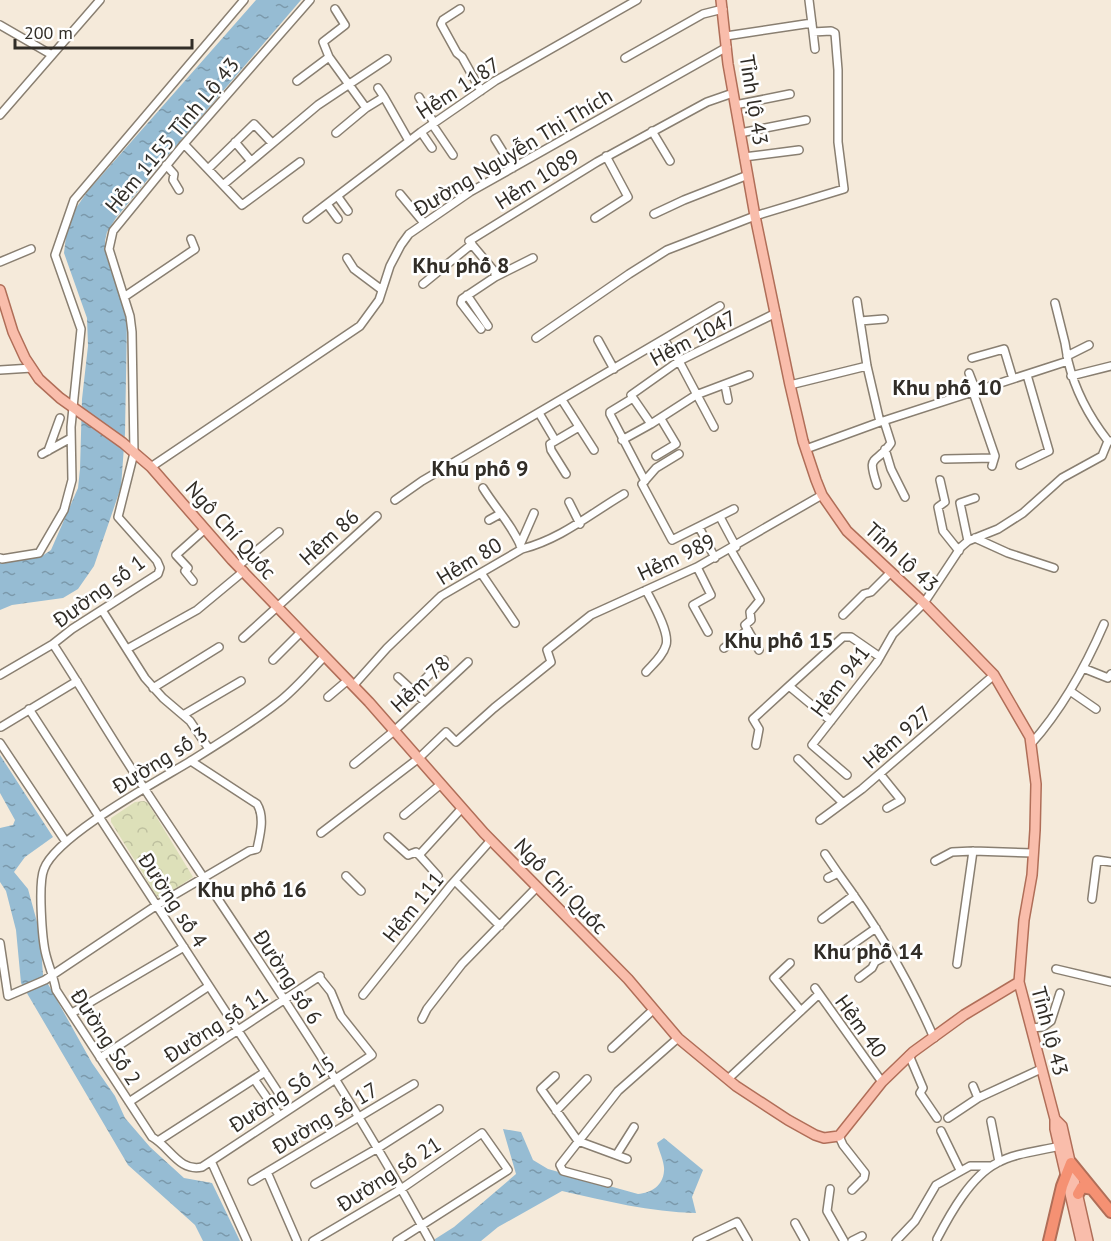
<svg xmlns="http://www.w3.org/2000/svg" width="1111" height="1241" font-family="'PT Sans',sans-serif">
	<defs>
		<pattern id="forest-crowns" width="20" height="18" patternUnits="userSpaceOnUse" patternTransform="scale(1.5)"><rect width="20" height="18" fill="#dde0b9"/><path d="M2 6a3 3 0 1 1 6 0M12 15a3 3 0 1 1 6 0" fill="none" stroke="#bec09f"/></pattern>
		<pattern id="water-ripples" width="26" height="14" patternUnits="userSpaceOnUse" patternTransform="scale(1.5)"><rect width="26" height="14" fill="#96bcd3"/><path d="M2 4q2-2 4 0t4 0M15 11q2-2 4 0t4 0" fill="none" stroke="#7b99ab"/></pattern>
	</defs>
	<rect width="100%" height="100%" fill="#f5eada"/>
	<path fill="url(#forest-crowns)" d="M144,801L148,803L193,877L163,897L159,898L156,895L111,822V818L135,802Z"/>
	<path fill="url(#water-ripples)" d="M256,0H301L157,168L116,218L107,232L105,241L106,255L127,320L125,433L121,487L94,566L78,589L63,598L12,605L0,610V562L42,556L51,550L78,488L80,469L82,399L88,346L87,318L64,253L66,236L74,211L87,192Z
		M0,755L53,837L25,857L14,872L28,889L40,933L43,975L92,1063L115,1096L125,1118L150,1147L184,1178L212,1183L240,1241H203L195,1225L128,1165L21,983L16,930L6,891L0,882V828L13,825L15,820L0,793Z
		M503,1129L521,1132L533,1160L548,1169L638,1194C651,1193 663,1186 664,1171C665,1163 659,1151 657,1143L664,1138L703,1170L692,1197L696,1213C650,1212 606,1201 562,1191L498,1227L481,1241H432L454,1227L516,1174Z"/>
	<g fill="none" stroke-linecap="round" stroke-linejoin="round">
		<defs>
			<path id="minor" d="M460,9L443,20L441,24L457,53L462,57L481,91
				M0,25L52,55
				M813,32L815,49
				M726,36L812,23
				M329,57L323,42L345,25L335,9
				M625,58L703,14L723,9
				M297,81L329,57L366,108L336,133
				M378,88L384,97
				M419,97L434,123
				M735,105L790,94
				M366,108L384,97L409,141
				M0,115L100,0
				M432,124L453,155
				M652,131L670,161
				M421,132L432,148
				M740,133L806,120
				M495,139L513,168
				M235,142L251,161
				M184,144L242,205L300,162
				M744,157L799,150
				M166,165L174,174L173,180L179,190
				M208,169L254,124L272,143
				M223,185L318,105L387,59
				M400,194L424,223
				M338,197L348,211
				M327,204L338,219
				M654,214L684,200L748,175
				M595,218L628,197L606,156
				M307,219L421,132L495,81L637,0
				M347,258L354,269L382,290
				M0,262L31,249
				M495,277L533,258
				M423,284L472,244
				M467,295L488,326
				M124,297L195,249L191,239
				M857,301L867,366L880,422
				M1055,303L1065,343L1068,361
				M860,321L884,319
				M481,329L461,303L462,299L495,277V272L469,241L597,162L707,102L733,93
				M536,338L629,274L667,250L755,216L844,189L838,142V70L835,33L831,31L813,32L809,0
				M598,340L614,369
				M664,340L679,361L714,427
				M1067,356L1089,345
				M972,358L1004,349L1013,379
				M0,370L32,368
				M969,373L976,391
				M749,375L696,395L651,424L631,395L679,361L776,313
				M1071,376L1111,366
				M725,385L728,400
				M790,385L867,366
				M973,392L995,456L992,466
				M633,398L610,412V414L645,481
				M562,400L594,450
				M539,413L555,440
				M622,440L651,424
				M806,449L880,422L1068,361C1075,390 1090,418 1108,441H1111
				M885,449L891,469L905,497
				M48,451L60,418
				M42,454L71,438
				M679,454L656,468L642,484L672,540L734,509
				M656,456L676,444L661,419
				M945,459L994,458
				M1020,465L1049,451L1027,375
				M151,467L360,326L379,300L390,266L401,245L409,234L470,192L727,47
				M566,474L551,450L550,444L579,427
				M940,480L945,502L938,507L943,531L959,551
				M877,485C866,452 876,466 891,443L884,421
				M483,488C496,509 513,526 522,549
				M395,500L422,481L720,306
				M569,502L580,524
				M720,517L736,547
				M489,520L500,514
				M700,527V529L715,558
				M975,538L1008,553L1054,568
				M968,541L960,503L975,498
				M520,545L534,513
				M731,550L760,600L750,612L751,620L745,625L759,650
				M0,558L2,559L39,553L64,510L72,480L71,427L81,329L55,255L74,200L244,0
				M238,566L279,532
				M697,567L711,595L693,605L708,632
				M481,573L515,623
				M193,581L185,571L188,568L176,555L205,529
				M102,610L145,678L163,698L190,721L209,749
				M843,615L864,594L871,592L890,573
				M243,638L377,516
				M53,644C85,693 114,743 146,791C243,938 346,1085 430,1241
				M724,648L748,630
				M127,649L197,610L244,571
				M273,660L301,632
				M1083,668L1108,678L1111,674
				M646,672C653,664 663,656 666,645C670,632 652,602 646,590
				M0,675L53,644L72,629L158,574L160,568L157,561L118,517L134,453L132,332L130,316L109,249L113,231L184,144L310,0
				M398,677L425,702
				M353,686L387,648L441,596L522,549C561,539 590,514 624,494
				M153,688L219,647
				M413,691L444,660
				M1070,691L1096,709
				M328,697L348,680
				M29,709L289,1109
				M183,715L241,681
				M831,721L789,686L843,637H851L880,657
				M1,727L77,681
				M0,743L66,842
				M1031,744C1062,709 1085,668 1104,624
				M756,745L759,729L753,719L789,686
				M798,759L842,802
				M354,764L394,731L468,662
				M880,774L901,800L887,808
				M847,775L812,745L877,662L893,634L924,603L961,547L968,541L998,529L1023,513L1062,478L1102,456L1108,441
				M404,815L441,784
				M820,820L862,789L994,675
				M321,833L419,758L446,732L456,742L494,708L551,662L547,650L591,615L697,567L822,495
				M388,837L408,855L416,852L420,856
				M825,854L838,873
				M935,861L952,852L973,851L1033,853
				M346,876L361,891
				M438,876L420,856L421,853L462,808
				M828,878L838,873C877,926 908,978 934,1038
				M455,881L500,926
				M1092,899L1097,860L1111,862
				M822,919L854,895
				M0,943L8,996L45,980L157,905L249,851L257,849C260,835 265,817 257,804L191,761
				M836,956L876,928
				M790,963L774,978L801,1011
				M957,964L973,851
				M1056,969L1111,982
				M319,977L331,992L341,1016L372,1055L202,1167C179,1172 170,1147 152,1137L56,990C54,978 49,967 46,955C42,940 38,883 44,869C56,836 156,782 189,762C218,744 249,725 276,704C294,691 309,672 325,656
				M859,978L872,968L875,962L891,953
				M815,988L882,1082
				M363,995L451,885L491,840
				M72,1013L184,947
				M422,1019L427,1009L462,964L537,887
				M1031,1028L1043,1027L1051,1021L1060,993
				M612,1048L654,1009
				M909,1055L923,1088L920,1093L937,1118
				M100,1058L209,986
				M555,1076L541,1089L578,1141L627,1159
				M254,1079L279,1115
				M728,1079L818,995
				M973,1086L978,1098L1041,1069
				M129,1102L320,976
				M556,1111L587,1079
				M948,1118L978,1098
				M991,1121L999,1162
				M941,1131L960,1170
				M839,1136L843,1145L865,1173L864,1178L852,1190
				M158,1141L265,1072
				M617,1154L634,1127
				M211,1161L247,1241
				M267,1172L297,1241
				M252,1181L414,1084
				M608,1183L563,1171L560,1165L618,1091L678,1038
				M315,1184L378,1148L439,1109
				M830,1189L827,1211L844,1241
				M795,1223L805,1241
				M937,1239C950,1214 971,1176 997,1163C1015,1153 1040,1151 1060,1146
				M313,1241L401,1189L482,1133L508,1170L397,1241
				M697,1241L737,1222L748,1241
				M852,1241L862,1236
				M896,1241L915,1221L936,1185L970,1166H991"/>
			<path id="major" d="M721,0L728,64L755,216L790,385L803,441L816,480L822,495L847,531L924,603L994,675L1030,737L1036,784L1035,830L1032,875L1024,920L1019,982L1055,1119V1129L1081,1241
				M0,290L13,332L25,358L39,379L60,398L123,443L151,467L232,560L369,702L484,833L628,979L678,1038L736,1086L788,1120L815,1135L824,1138L839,1136L882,1082L913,1052L964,1015L1019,982
				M1055,1119L1062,1126L1088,1241"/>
			<path id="highway" d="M1078,1194L1082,1187L1092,1189
				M1049,1241L1062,1186L1071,1163L1111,1212"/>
		</defs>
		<use href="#minor" stroke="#897f71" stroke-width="10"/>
		<use href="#major" stroke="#b06e58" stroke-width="12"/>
		<use href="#highway" stroke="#b06e58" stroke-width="14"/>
		<use href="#minor" stroke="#fff" stroke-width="7"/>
		<use href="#major" stroke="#f9bdab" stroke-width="9"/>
		<use href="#highway" stroke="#f59173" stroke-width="10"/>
	</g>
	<g text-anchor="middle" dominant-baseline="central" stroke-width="5" stroke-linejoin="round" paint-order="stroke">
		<g font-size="21" fill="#312d27" stroke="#fff">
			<text transform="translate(458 88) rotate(-33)">Hẻm 1187</text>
			<text transform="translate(754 100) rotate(81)">Tỉnh lộ 43</text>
			<text transform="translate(172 135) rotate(-50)">Hẻm 1155 Tỉnh Lộ 43</text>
			<text transform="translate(513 152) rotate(-31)">Đường Nguyễn Thị Thích</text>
			<text transform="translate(537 179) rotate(-32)">Hẻm 1089</text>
			<text transform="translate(693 338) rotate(-28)">Hẻm 1047</text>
			<text transform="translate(231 530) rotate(48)">Ngô Chí Quốc</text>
			<text transform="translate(329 537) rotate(-42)">Hẻm 86</text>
			<text transform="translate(676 557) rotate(-25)">Hẻm 989</text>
			<text transform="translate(902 557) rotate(43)">Tỉnh lộ 43</text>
			<text transform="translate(469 561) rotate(-31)">Hẻm 80</text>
			<text transform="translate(99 591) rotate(-36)">Đường số 1</text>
			<text transform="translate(840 681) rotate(-53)">Hẻm 941</text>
			<text transform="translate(420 684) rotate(-43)">Hẻm 78</text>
			<text transform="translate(897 737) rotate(-41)">Hẻm 927</text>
			<text transform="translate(160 760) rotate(-32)">Đường số 3</text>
			<text transform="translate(561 886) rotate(46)">Ngô Chí Quốc</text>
			<text transform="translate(173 900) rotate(57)">Đường số 4</text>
			<text transform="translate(413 907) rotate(-51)">Hẻm 111</text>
			<text transform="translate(288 977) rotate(57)">Đường số 6</text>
			<text transform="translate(216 1025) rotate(-33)">Đường số 11</text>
			<text transform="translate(861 1026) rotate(54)">Hẻm 40</text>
			<text transform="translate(1050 1031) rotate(75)">Tỉnh lộ 43</text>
			<text transform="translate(106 1037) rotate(57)">Đường Số 2</text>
			<text transform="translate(282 1094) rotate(-33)">Đường Số 15</text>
			<text transform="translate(325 1118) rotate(-31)">Đường số 17</text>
			<text transform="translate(389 1174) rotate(-33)">Đường số 21</text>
		</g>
		<g font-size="22" font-weight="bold" fill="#312d27" stroke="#fff">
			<text x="461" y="265">Khu phố 8</text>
			<text x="947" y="387">Khu phố 10</text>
			<text x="480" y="468">Khu phố 9</text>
			<text x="779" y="640">Khu phố 15</text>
			<text x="252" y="889">Khu phố 16</text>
			<text x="868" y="951">Khu phố 14</text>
		</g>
	</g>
	<path d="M15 39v9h177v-9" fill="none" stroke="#312d27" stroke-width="3"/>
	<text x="24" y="39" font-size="18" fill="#312d27" stroke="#ffffff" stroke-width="4.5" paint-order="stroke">200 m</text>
</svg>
